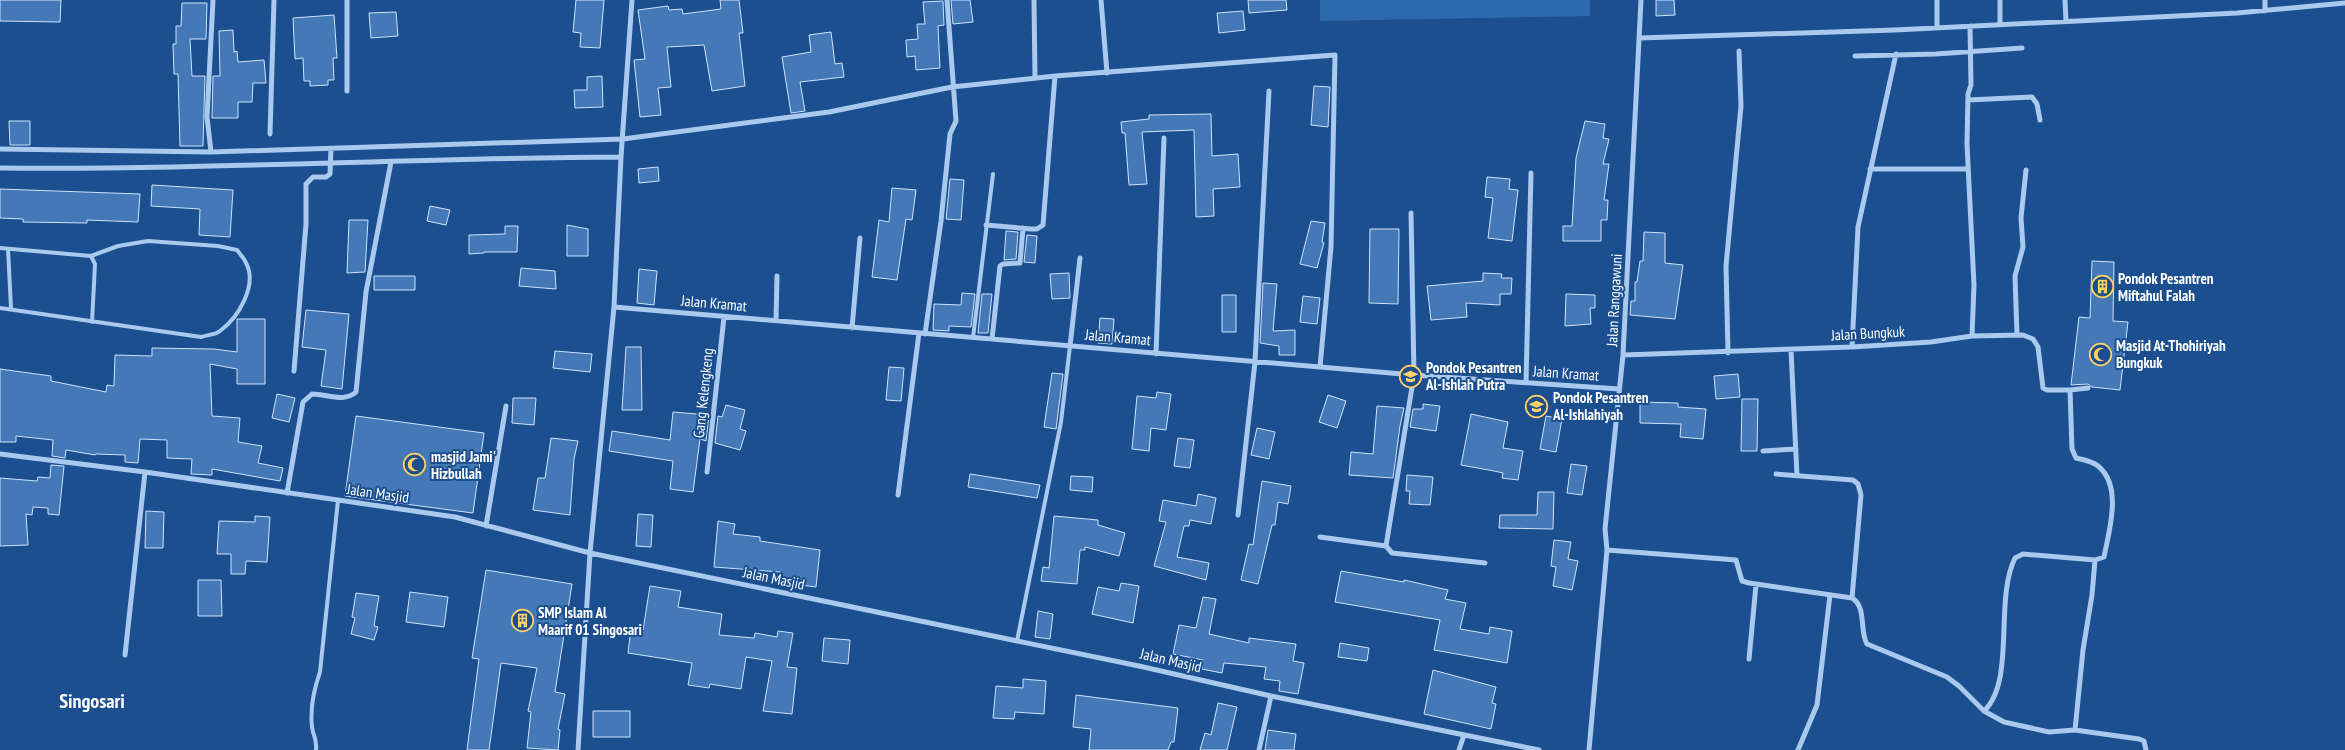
<svg xmlns="http://www.w3.org/2000/svg" width="2345" height="750" font-family="'PT Sans Narrow',sans-serif">
	<rect width="100%" height="100%" fill="#1b4f8f"/>
	<path fill="#2e69ad" d="M1320,0H1590V16L1320,21Z"/>
	<path fill="#4478b7" stroke="#cfe3fa" d="M0,0H61L60,22L0,21Z
		M576,0H604L600,48L580,47L581,33L573,32Z
		M720,0H739L743,33H739L745,86L712,91L704,45L667,47L671,87L658,88L661,115L640,117L634,60L645,59L638,10L668,6L669,10L682,9L683,14L706,11L721,9Z
		M951,0H970L973,22L953,24Z
		M1248,0H1286L1287,10L1249,13Z
		M1656,0H1674L1675,15L1656,16Z
		M943,1L944,25L938,26L940,68L916,70L915,56L907,57L906,40L918,39L917,24H925L923,2Z
		M182,3H207L206,39H190L192,76H205L203,146H180L178,74H174L173,44H176V26H181Z
		M1243,11L1245,30L1219,33L1217,13Z
		M396,12L398,36L371,38L369,13Z
		M334,15L337,58H333L334,80H328V85L310,86V81H304L303,58L295,59L293,18Z
		M233,30L234,52L237,51L238,62L264,60L266,83H253L252,102H238V118H212L213,76H220L219,31Z
		M831,32L835,64L842,63L844,77L800,82L805,111L791,113L782,57L811,52L809,35Z
		M602,76L603,107L575,108L574,90H587V77Z
		M1314,86L1330,87L1328,127L1311,125Z
		M1211,114L1212,156L1238,154L1240,187L1213,189L1214,216L1196,217L1194,130L1142,132L1147,184L1129,185L1125,133H1122L1121,122L1149,119V115Z
		M9,121H30V145H10Z
		M1585,121L1605,124L1603,138L1609,139L1603,164H1609L1604,200H1608L1607,220H1601V241H1563V226H1572L1576,158Z
		M658,167L659,181L639,183L638,169Z
		M1487,177L1510,179L1509,189L1518,190L1512,241L1488,238L1493,198L1485,197Z
		M950,179L964,180L961,220L946,219Z
		M152,185L233,190L230,237L199,235L200,209L151,206Z
		M892,188L916,190L912,220L906,219L897,280L872,277L879,220L889,222Z
		M0,189L140,194L138,222L87,220V223L23,222V219L0,218Z
		M430,206L450,210L446,225L427,221Z
		M349,220H368L365,272L347,273Z
		M1311,221L1325,223L1322,242L1324,243L1317,268L1300,264Z
		M567,225L588,229V256H567Z
		M505,226H518L517,252H484V253L469,254V235L505,234Z
		M1370,229H1399L1398,304L1369,303Z
		M1006,231L1018,232L1016,259L1004,260Z
		M1644,232L1665,233V263L1683,265L1675,319L1630,315L1631,301H1635V282H1637L1640,261H1643Z
		M1027,235L1037,236L1035,263L1024,262Z
		M2092,261L2114,262L2113,321L2128,322L2120,390L2092,387L2088,384L2071,385L2079,317L2090,318Z
		M521,268L555,271L556,289L519,286Z
		M639,269L657,271L654,305L637,303Z
		M1069,273L1070,298L1052,299L1050,274Z
		M1483,273L1502,274L1501,278H1512L1511,294H1500V305L1466,303L1467,317L1431,320L1427,286L1483,281Z
		M374,276H415V290H374Z
		M1263,283L1277,284L1273,331L1295,330V355H1279V346L1260,343Z
		M962,293L975,294L971,327L949,326V331L933,330L934,304L961,305Z
		M982,294H992L988,333H978Z
		M1566,294L1595,295V308H1590L1591,324L1565,326Z
		M1222,295H1236V332H1222Z
		M1303,296L1320,298L1317,324L1300,322Z
		M306,310L349,314L342,389L321,386L326,350L302,347Z
		M1100,318L1114,319L1112,344L1098,343Z
		M237,319H265V384H237V369L210,364L212,416L240,418L238,442L262,446L258,463L283,468L280,481L212,469V475L191,474L192,459L167,458V440L140,439L138,463L125,462V455L96,454L95,455L66,450L65,458L52,456L53,440L16,436V442H0V369L51,376V381L106,392L107,385L114,386L115,355L152,356V348L214,349L237,352Z
		M626,347H641L642,410H622Z
		M555,351L592,354L590,372L553,368Z
		M889,367L904,368L901,401L886,400Z
		M1052,373L1063,374L1056,429L1044,427Z
		M1738,374L1740,397L1716,399L1714,376Z
		M1157,392L1171,394L1166,430L1151,428L1149,451L1132,449L1137,396L1156,398Z
		M277,394L295,398L289,422L272,418Z
		M1328,395L1346,401L1337,428L1319,422Z
		M513,398H536L534,425L512,423Z
		M1742,399H1758L1757,451H1741Z
		M1640,402L1678,403V407L1706,409L1703,439L1680,437L1681,424L1640,423Z
		M1423,404L1440,406L1436,431L1410,427L1413,409H1423Z
		M726,405L745,410L740,429L746,431L740,450L715,443L718,416L722,417Z
		M1377,406L1404,408L1400,426L1393,478L1349,475L1351,452L1373,454Z
		M673,412L709,415L706,441L700,439L693,492L670,489L673,461L609,451L612,431L670,440Z
		M1471,414L1508,422L1503,448L1523,451L1518,480L1502,478L1503,473L1494,471L1461,465Z
		M356,416L484,433L473,513L345,496Z
		M1546,416L1562,419L1556,452L1540,449Z
		M1257,428L1275,432L1269,459L1251,455Z
		M551,438L578,441L574,459L570,515L533,510L538,478H545Z
		M1178,438L1194,440L1190,468L1174,466Z
		M1571,464L1587,466L1582,495L1567,493Z
		M51,465L64,466L59,515L48,514V508L33,507L32,515L26,514L28,545L0,546V478L37,481L38,477L50,478Z
		M970,474L1040,485L1037,498L968,487Z
		M1407,475L1433,477L1430,505L1409,504L1410,491H1406Z
		M1071,476L1093,477L1092,492L1070,490Z
		M1262,481L1291,486L1288,504L1278,502L1275,525H1272L1258,584L1241,580L1249,544L1253,545Z
		M1538,492H1554L1553,529L1499,528L1500,515H1537Z
		M1198,494L1216,498L1211,524L1190,520L1189,526H1184L1177,557L1209,563L1206,580L1154,566L1166,522L1159,521L1163,500L1196,506Z
		M146,511L164,512L163,548H145Z
		M638,514L653,515L651,547L636,546Z
		M255,516L270,517L267,562L246,561L245,574H231V554H217L219,521L255,522Z
		M1054,516L1098,520V525L1125,533L1119,556L1085,547V550H1080L1077,584L1041,581L1043,567L1049,568Z
		M718,521L735,524L733,534L760,537V541L820,550L816,587L800,585V582L779,579L780,572L714,567Z
		M1554,540L1571,542L1568,559L1578,561L1572,590L1553,586L1556,567L1551,566Z
		M486,570L572,584L555,692L565,694L558,729L560,730L558,750L527,748L531,712L528,711L537,668L501,663L489,750H467L479,659L472,658Z
		M1341,571L1404,582V580L1448,590L1445,599L1466,603L1460,629L1489,634L1490,627L1512,631L1507,663L1434,650L1440,620L1335,602Z
		M198,580H221L222,616H198Z
		M1121,583L1139,586L1133,623L1092,614L1098,587L1119,591Z
		M650,586L681,591L678,607L722,614L719,635L754,638L755,633L777,637L778,631L793,633L787,667L797,668L792,714L763,711L772,661L746,657L741,689L710,684L709,688L688,685L692,663L628,653L631,628L643,630Z
		M410,592L448,597L444,627L406,622Z
		M356,593L379,596L374,626L378,627L374,640L351,634L355,618L352,617Z
		M1203,597L1216,599L1209,634L1249,643V638L1296,644L1293,661L1304,663L1298,694L1279,691L1280,681L1264,679L1266,667L1224,663L1222,673L1202,669L1203,660L1173,654L1179,625L1196,628Z
		M1038,611L1053,614L1050,639L1035,637Z
		M824,638L850,640L848,664L822,661Z
		M1340,643L1369,648L1367,661L1338,657Z
		M1433,670L1496,687L1492,703L1496,704L1491,729L1424,714Z
		M1023,679L1046,681L1044,714L1015,712L1014,719L993,718L996,686L1023,688Z
		M1076,695L1178,708L1174,742H1171L1168,750H1089L1091,729L1073,727Z
		M1218,703L1237,707L1227,750H1200L1205,733L1211,735Z
		M593,711H630V737H593Z
		M1268,730L1296,734L1294,750H1265Z"/>
	<g fill="none" stroke-linecap="round" stroke-linejoin="round">
		<path stroke="#a9c9ee" stroke-width="4" d="M0,248L91,256L95,264L92,322
			M8,249L11,308
			M0,308L201,337C207,335 215,335 220,331C238,318 258,285 246,263C244,258 240,254 237,250L218,246L148,241L118,246L91,256
			M973,338L993,174
			M1017,641L1061,422L1070,346
			M316,750C317,736 313,737 312,727C310,709 314,689 320,672L338,500"/>
		<path stroke="#a9c9ee" stroke-width="5" d="M347,0V91
			M1034,0L1035,78
			M1101,0L1107,73
			M1937,0V28
			M2000,0V24
			M2065,0L2066,21
			M2265,0V11
			M1970,26L1971,85L1968,94L1967,144L1974,285L1972,336
			M1639,38L1895,30L2237,13L2345,3
			M1855,56L1936,54L2022,48
			M1968,100L2032,97L2037,104L2040,120
			M270,134L274,0
			M0,149L211,152L623,139L829,112L952,87L1055,76L1335,55L1331,247L1320,367
			M211,152L207,117L213,0
			M0,168C207,170 414,158 621,157
			M1870,169H1968
			M1411,213L1414,375L1386,546L1392,553L1485,563
			M986,225L1031,229H1037L1043,225L1055,76
			M614,307L1414,375L1619,389
			M776,321L777,276
			M852,328L860,238
			M925,334L941,221L950,134L956,121L947,0
			M2017,335L2015,276L2023,247L2021,218L2026,170
			M992,339L1000,266L1003,264L1020,263L1023,228
			M1070,346L1080,258
			M1852,347L1858,227L1896,54
			M1791,350L1797,476
			M1728,353L1726,266L1741,106L1739,51
			M1156,354L1164,138
			M1623,355L1852,347L1931,342L1972,336L2023,335L2033,339L2038,347L2043,388L2047,390H2070
			M294,371L306,224V184L313,177H326L330,174L331,149
			M1526,383L1531,173
			M2088,388L2070,390L2072,449L2076,458C2084,460 2092,461 2098,466C2123,486 2109,531 2104,557L2095,560
			M1763,451L1796,449
			M0,454L145,472L455,517L590,553L1139,666L1271,696L1539,750
			M707,472L724,317
			M1776,474L1853,480L1858,484L1861,495L1852,598
			M287,493L303,402L312,394C327,394 344,403 356,392L366,292L391,162
			M898,495L919,333
			M1238,515L1255,362L1269,91
			M486,526L506,406
			M1320,537L1386,546
			M1607,550L1736,560L1742,581L1749,583L1852,598C1867,607 1859,630 1867,644L1947,677L1959,686L1984,711L2004,722L2049,732L2075,730L2139,739L2144,741L2146,750
			M125,655L145,472
			M1749,659L1756,585
			M1984,711C2016,681 1994,600 2015,558L2023,554L2095,560L2092,595L2083,650L2075,730
			M578,750L590,553L614,307L621,157L632,0
			M1259,750L1271,696
			M1459,750L1464,735
			M1589,750L1607,550L1605,529L1623,355L1641,0
			M1798,750L1817,705L1830,595"/>
	</g>
	<defs>
		<symbol id="building-ring" viewBox="-11 -11 22 22"><circle r="9.5" fill="#1b4f8f" stroke="#ffd166" stroke-width="1.5"/><path d="M-4-6H4V6H1V3H-1V6H-4ZM-2.5-4.3h1.7v1.8h-1.7ZM.8-4.3h1.7v1.8H.8ZM-2.5-1h1.7V.8h-1.7ZM.8-1h1.7V.8H.8Z" fill="#ffd166"/></symbol>
		<symbol id="mosque-ring" viewBox="-11 -11 22 22"><circle r="9.5" fill="#1b4f8f" stroke="#ffd166" stroke-width="1.5"/><path d="M3.5-4.9A6 6 0 1 0 3.5 4.9A5 5 0 1 1 3.5-4.9Z" fill="#ffd166"/></symbol>
		<symbol id="school-ring" viewBox="-11 -11 22 22"><circle r="9.5" fill="#1b4f8f" stroke="#ffd166" stroke-width="1.5"/><path d="M0-5L7-2L0 1L-7-2ZM-4 1L0 2.5L4 1V4Q0 6-4 4Z" fill="#ffd166"/></symbol>
	</defs>
	<g fill-rule="evenodd">
		<use href="#building-ring" x="2090" y="274" width="25" height="25"/>
		<use href="#mosque-ring" x="2088" y="342" width="25" height="25"/>
		<use href="#school-ring" x="1398" y="364" width="25" height="25"/>
		<use href="#school-ring" x="1524" y="394" width="25" height="25"/>
		<use href="#mosque-ring" x="402" y="452" width="25" height="25"/>
		<use href="#building-ring" x="510" y="608" width="25" height="25"/>
	</g>
	<g text-anchor="middle" dominant-baseline="central" stroke-width="4" stroke-linejoin="round" paint-order="stroke">
		<g font-size="15" font-weight="bold" fill="#fff" stroke="#1b4f8f" text-anchor="start">
			<text x="2118" y="278">Pondok Pesantren<tspan x="2118" dy="17">Miftahul Falah</tspan></text>
			<text x="2116" y="345">Masjid At-Thohiriyah<tspan x="2116" dy="17">Bungkuk</tspan></text>
			<text x="1426" y="367">Pondok Pesantren<tspan x="1426" dy="17">Al-Ishlah Putra</tspan></text>
			<text x="1553" y="397">Pondok Pesantren<tspan x="1553" dy="17">Al-Ishlahiyah</tspan></text>
			<text x="431" y="456">masjid Jami'<tspan x="431" dy="17">Hizbullah</tspan></text>
			<text x="538" y="612">SMP Islam Al<tspan x="538" dy="17">Maarif 01 Singosari</tspan></text>
		</g>
		<g font-size="15" fill="#fff" stroke="#1b4f8f">
			<text transform="translate(1614 300) rotate(-87)">Jalan Ranggawuni</text>
			<text transform="translate(714 303) rotate(5)">Jalan Kramat</text>
			<text transform="translate(1868 333) rotate(-3)">Jalan Bungkuk</text>
			<text transform="translate(1118 337) rotate(5)">Jalan Kramat</text>
			<text transform="translate(1566 373) rotate(4)">Jalan Kramat</text>
			<text transform="translate(703 393) rotate(-84)">Gang Kelengkeng</text>
			<text transform="translate(378 493) rotate(8)">Jalan Masjid</text>
			<text transform="translate(774 578) rotate(12)">Jalan Masjid</text>
			<text transform="translate(1171 660) rotate(13)">Jalan Masjid</text>
		</g>
		<g font-size="20" font-weight="bold" fill="#fff" stroke="#1b4f8f">
			<text x="92" y="701">Singosari</text>
		</g>
	</g>
</svg>
